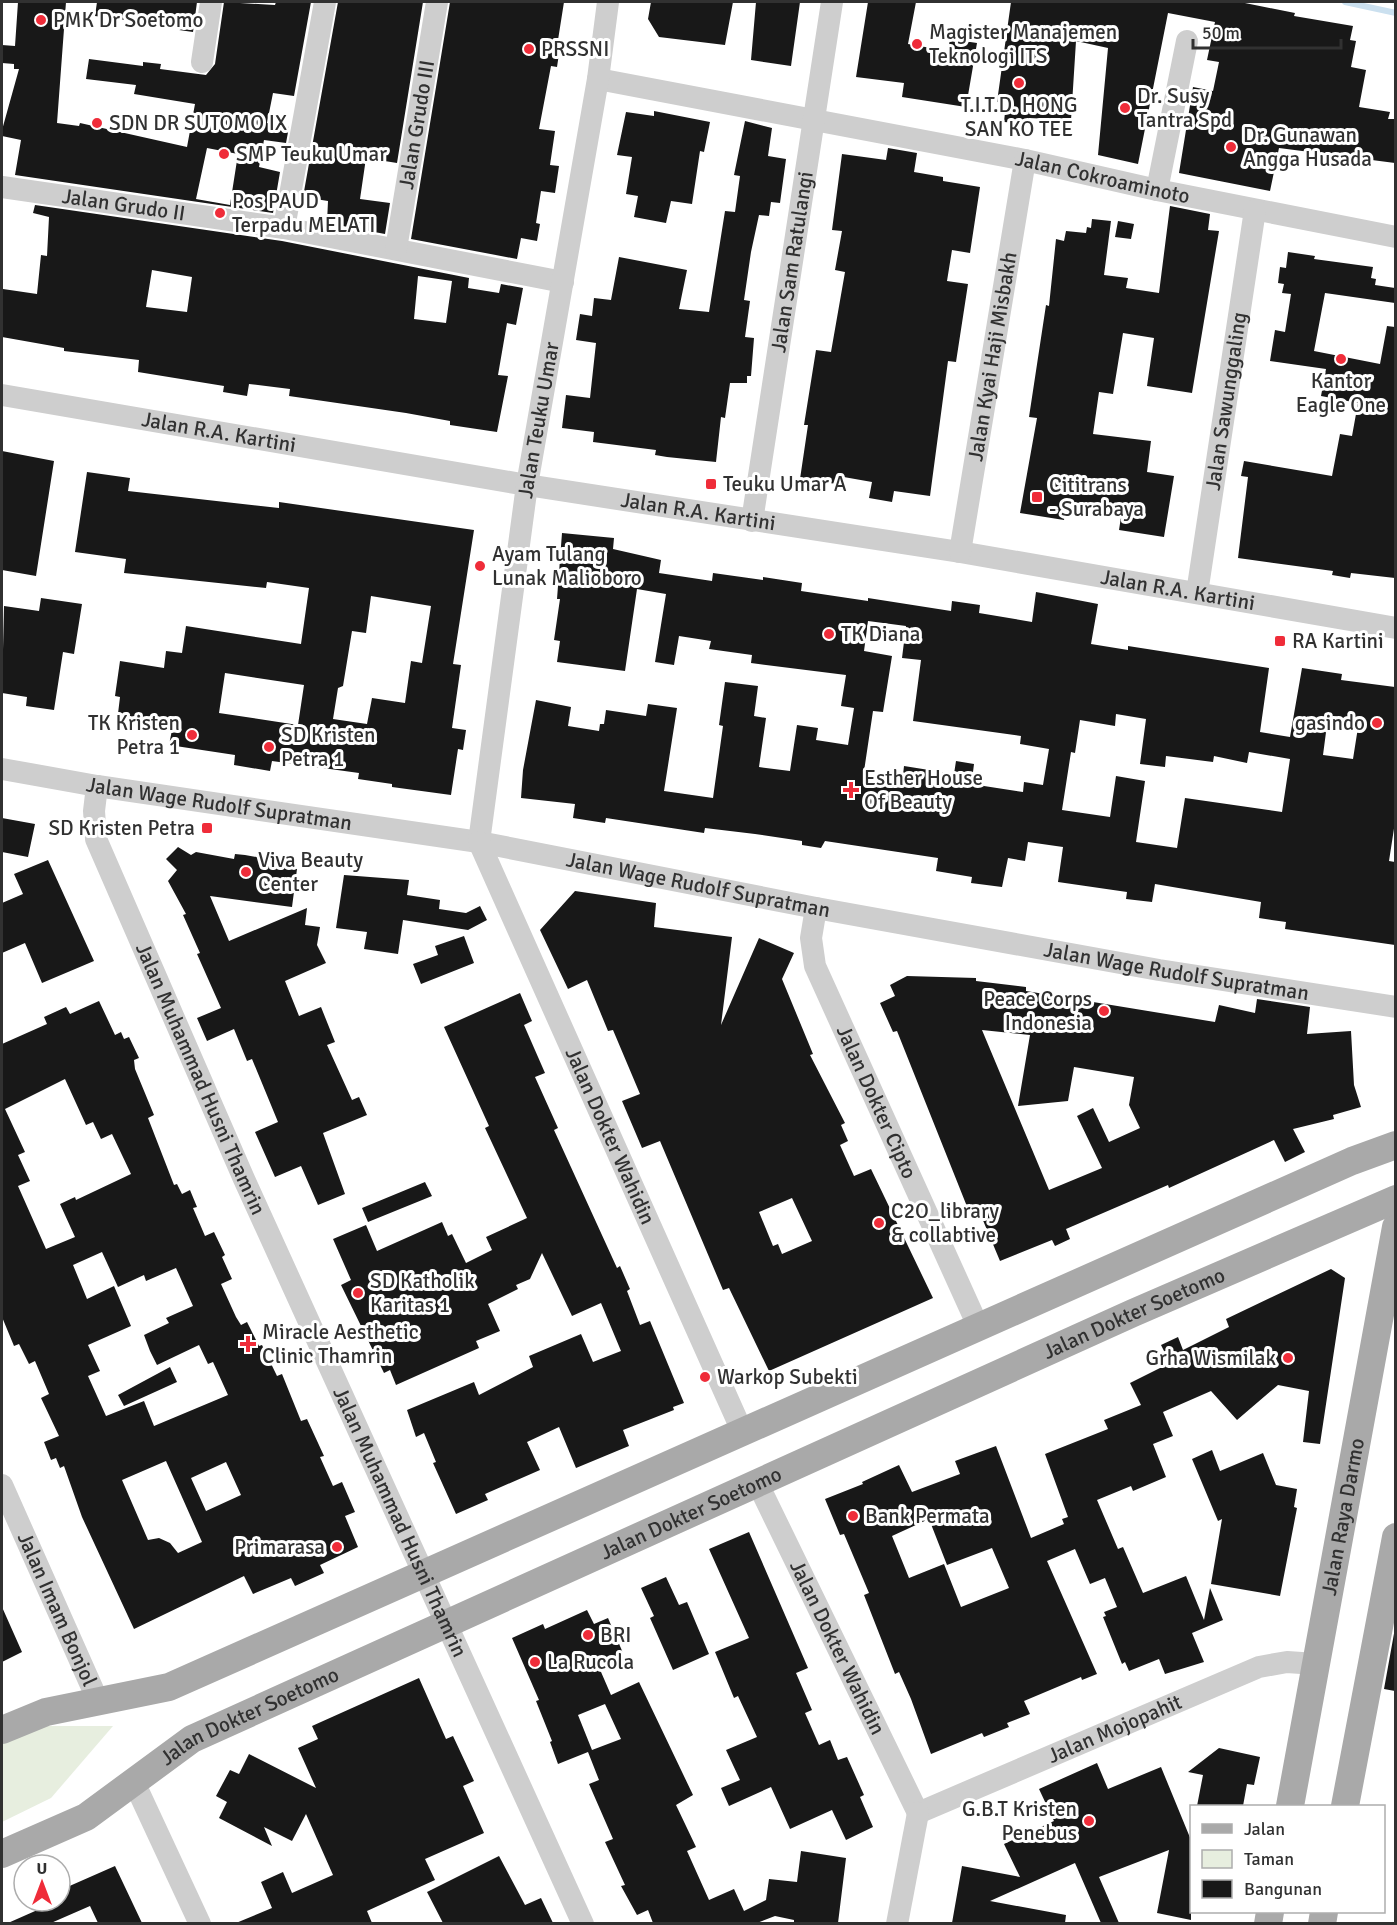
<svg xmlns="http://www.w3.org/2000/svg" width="1397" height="1925" font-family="Signika,sans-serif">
	<rect width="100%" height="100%" fill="#fff"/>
	<path fill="#e7eedf" d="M23,1726H113L51,1798L2,1822V1737Z"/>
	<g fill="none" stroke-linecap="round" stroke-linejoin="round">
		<path stroke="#cbe0ef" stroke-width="6" d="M1345,2L1396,13"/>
	</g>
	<path fill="#181818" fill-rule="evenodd" d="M18,2H66L57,123L79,126L80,123L187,147L195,104L134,94L136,85L86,79L89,59L143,66V62L161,64L160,69L206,75L215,64L224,2L275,5L276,2H311L294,96L273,93L267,123L289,127L286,143L264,140L259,167L280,172L273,213L15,175L21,140L2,136V130L19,69H14V64L2,63V45L15,46ZM207,148L238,154L230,205L196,199Z
		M97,2H197L193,32L179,30L180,27L95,16Z
		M338,2H423L397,163L366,158L360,199L390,203L385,234L327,223L328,201L303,197Z
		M450,2H564L558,40H561L557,67L551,66L539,129L555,131L550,165L559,166L555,193L541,191L536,223L540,224L537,241L521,238L517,259L411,239Z
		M651,2H733L725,45L659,37L648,19Z
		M756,2H800L791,66L751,60Z
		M868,2H916L908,44L948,51L950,39L977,43L966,107L902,97L904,83L856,77Z
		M1011,2H1240L1295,13L1294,16L1353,26L1350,40L1356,41L1351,67L1366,70L1359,107L1390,112L1388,119H1395V163L1279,148L1270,191L1179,173L1193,87L1213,91L1219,62L1207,60L1215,22L1168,13L1138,164L1098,155L1108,48L1076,41L1071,120L1029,118V124L1004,122L1006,103L997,102Z
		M654,111L710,122L704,152L700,151L692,204L671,201L666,223L634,217L638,196L626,194L632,157L617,155L626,112L654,116Z
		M745,121L772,128L768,156L786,159L780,203L771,202L769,216L759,215L751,252L744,300L750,301L745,337L754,338L751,376H747V383H730L725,418L721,417L716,462L667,457L655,455L656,450L593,442L594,432L562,428L566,395L590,398L596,343L576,340L580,314L592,316L594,298L611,300L619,257L687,270L679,309L709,312L725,211L735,212L740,176L734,175Z
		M888,148L917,153L914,172L943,177V181L980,187L970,253L952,250L947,281L968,284L956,362L948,361L930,496L894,491L892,502L869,498L872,482L838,476L837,484L800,479L808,425H804L816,350L831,352L845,272L835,270L842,231L832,230L842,154L886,160Z
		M35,205L282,241L469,278L468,288L499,293L501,284L523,288L516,325L507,323L498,375L508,376L497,432L450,425V421L406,413L289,396L290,389L249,384L247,396L223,392L224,386L138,372L139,360L64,351V348L2,337L3,289L37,294L41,255L47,256L49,217L33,213ZM152,270L192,277L187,312L146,307ZM418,276L452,281L446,323L414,319Z
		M1170,206L1210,214L1208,230L1219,231L1192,393L1147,386L1154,338L1123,333L1113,394L1099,392L1093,434L1151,441L1147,472L1174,476L1164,537L1119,530L1121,517L1066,509L1064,520L1020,513L1037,418L1029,417L1046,305L1049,306L1056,239L1064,241L1066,231L1086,233L1087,227L1091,228L1092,219L1111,221L1104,275L1128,278L1126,288L1159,293Z
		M1118,221L1134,224L1131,239L1115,237Z
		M1288,252L1315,256L1314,259L1373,267L1371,278L1376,279L1375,285L1395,288V303L1325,293L1314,351L1380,364L1387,326L1395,327V578L1351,573L1350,578L1332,575L1333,571L1238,558L1248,477L1241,476L1244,461L1332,476L1340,434L1352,436L1358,403L1321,396L1326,369L1270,361L1275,330L1285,332L1291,294L1282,293L1284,284L1278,283L1280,267L1286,268Z
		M2,451L54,461L36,576L2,570Z
		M87,472L130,478L128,491L279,508V502L474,530L453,664L461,665L452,728L466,730L463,750L458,749L451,795L392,787V784L358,779L359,773L272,761L270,771L234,765L235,755L169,745L172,730L117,722L120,697L115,696L120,661L164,668L166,651L182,653L186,626L301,644L309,588L267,582L266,588L124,573L126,559L75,552ZM371,596L431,606L422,663L411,661L405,703L372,698L367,724L333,719L338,688L343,686L352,631L366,633ZM225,673L304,685L298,725L219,713Z
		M562,533L614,538L613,549L661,560L659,573L712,581L713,573L763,580V577L802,583L801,591L868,601V598L951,611L952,601L980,605L979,613L1032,622L1036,592L1098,604L1091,644L1128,650V646L1269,668L1260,732L1290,737L1302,668L1342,674L1341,680L1395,687V822L1389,861L1395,862V945L1285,929L1286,922L1259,918L1261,902L1155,884L1152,902L1126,899L1127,892L1058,882L1063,847L1028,842L1025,861L1008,858L1002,887L971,883L972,877L936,871L938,858L825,841L821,848L802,845V841L755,834L705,828L704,833L606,818L605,823L573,818L575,804L521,798L523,770L536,700L571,707L568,726L599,731L600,724H604L606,710L646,716L648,704L677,708L664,791L713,798L723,726L719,725L725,682L758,686L754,716L766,718L759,767L790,771L797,725L818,728L816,740L848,745L854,708L841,706L846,675L751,663L752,655L709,649L711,641L679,636L674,665L655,662L666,594L637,589L625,671L557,662L560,641L554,640L560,599H557ZM868,621L906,626L902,658L921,660L913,721L1021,736L1020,744L1049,749L1043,785L1024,782L1023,792L984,786V782L972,780L974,764L956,761L954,774L904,766L902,784L863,778L873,711L883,712L892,656L864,651ZM1116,714L1146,719L1140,764L1165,767L1166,756L1213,762L1214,756L1247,763L1249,752L1290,759L1282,812L1185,798L1177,848L1136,842L1145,781L1116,776L1110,817L1062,810L1071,752L1075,753L1080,720L1115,726ZM1328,717L1359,721L1353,759L1323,755Z
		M41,598L82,604L74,654L63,652L54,710L26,706L27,697L2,693L4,606L39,611Z
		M2,818L35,824L28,857L2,852Z
		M178,847L191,855L196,852L234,859L235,854L245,855L262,858V864L297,869L292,907L210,896L229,941L307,908L305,925L320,927L317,945L326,963L285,981L299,1016L321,1007L335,1042L327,1045L352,1100L359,1097L367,1115L323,1133L345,1194L318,1205L301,1166L275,1177L255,1132L278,1122L252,1059L247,1061L234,1029L207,1041L197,1018L221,1008L197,954L200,953L183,915L186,914L168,881L177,870L166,859Z
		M48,860L94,961L42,983L25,943L2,953V903L23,894L14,874Z
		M344,875L409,880L407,895L440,900L439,909L466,913L480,906L487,920L468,930L403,920L398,954L364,949L367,932L336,928Z
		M575,891L656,903L654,927L732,937L721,1025L759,938L794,953L782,979L813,1054L810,1055L845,1123L841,1125L848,1141L840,1145L854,1176L871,1169L933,1298L769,1371L729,1288L723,1290L660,1141L642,1148L622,1101L640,1094L613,1030L608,1031L587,980L568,989L540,930ZM792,1198L812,1241L782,1254L778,1244L773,1246L759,1212Z
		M464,936L474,963L421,984L413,964L438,955L435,946Z
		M907,976L976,978V981L1026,987V991L1215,1022L1219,1005L1255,1013L1257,999L1310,1007L1307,1034L1351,1031L1354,1085L1361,1107L1333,1115L1334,1119L1293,1129L1305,1152L1285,1162L1274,1140L1169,1188L1168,1185L1066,1229L1070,1239L1055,1246L1052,1240L1000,1261L977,1206L968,1209L897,1031L893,1032L880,1003L895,996L890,985ZM982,1030L1030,1035L1018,1106L1068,1101L1074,1067L1134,1077L1129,1105L1140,1128L1109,1142L1093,1108L1077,1116L1102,1168L1049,1190Z
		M520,993L532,1021L524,1025L545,1073L535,1077L558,1128L554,1130L617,1268L620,1266L630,1289L627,1291L640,1325L650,1321L684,1403L673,1407L674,1410L623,1430L629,1446L576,1468L559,1427L527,1442L540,1470L485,1494L488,1500L456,1514L433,1463L436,1462L424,1433L416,1437L407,1410L474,1382L479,1395L533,1367L529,1356L581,1334L593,1362L621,1351L601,1303L572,1316L542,1253L530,1279L516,1285L518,1289L488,1304L500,1331L476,1341L479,1348L396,1385L390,1370L384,1373L341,1285L351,1280L333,1239L366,1225L377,1251L442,1222L448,1236L452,1234L466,1263L492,1250L486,1237L527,1218L485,1128L489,1126L444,1027Z
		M99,1001L115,1035L121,1032L124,1039L129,1037L139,1058L134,1060L135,1069L154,1115L148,1118L174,1185L177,1184L182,1194L190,1190L197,1207L193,1208L205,1236L214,1232L225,1255L222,1257L232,1279L221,1284L236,1317L241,1325L247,1322L259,1346L262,1345L277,1376L282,1374L301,1421L307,1419L324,1456L320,1457L333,1486L342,1482L355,1512L345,1516L358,1547L320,1565L324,1573L295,1586L291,1578L253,1594L244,1576L134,1629L82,1517L64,1466L60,1468L56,1458L51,1460L44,1442L59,1436L41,1398L49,1394L35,1361L29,1364L19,1344L14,1346L2,1317V1044L47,1024L44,1017L66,1007L70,1014ZM65,1079L86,1125L93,1122L101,1139L112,1134L131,1174L76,1200L75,1197L60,1204L75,1237L46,1249L18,1186L30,1181L18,1155L25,1152L5,1109ZM102,1252L118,1287L144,1275L146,1281L176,1268L193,1306L166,1318L169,1323L144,1335L150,1351L157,1365L199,1345L208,1364L213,1362L228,1395L154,1426L144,1401L106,1416L88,1376L100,1371L88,1345L131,1326L114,1286L87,1299L73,1265ZM166,1461L202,1542L178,1553L170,1543L159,1538L148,1540L122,1480ZM226,1462L241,1495L206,1511L191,1478Z
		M425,1182L432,1196L368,1222L362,1208Z
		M1331,1269L1345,1278L1320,1444L1303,1442L1309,1391L1278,1385L1237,1420L1211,1391L1163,1412L1173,1436L1153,1444L1166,1477L1133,1491L1131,1486L1097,1500L1118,1549L1123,1547L1143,1593L1186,1576L1204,1620L1210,1588L1223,1620L1192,1633L1204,1662L1165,1674L1159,1659L1129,1671L1125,1662L1122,1664L1103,1617L1106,1616L1104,1612L1117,1607L1105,1578L1090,1584L1075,1549L1047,1561L1097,1674L1082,1680L1081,1677L1024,1701L1030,1714L1007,1723L1009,1727L984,1737L982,1733L931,1754L911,1699L899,1672L895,1674L864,1595L869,1593L844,1534L840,1535L825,1499L863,1484L862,1482L899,1465L912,1492L960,1474L955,1461L996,1446L1031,1538L1064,1524L1062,1519L1068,1517L1045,1454L1108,1429L1104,1420L1141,1405L1130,1383L1170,1363L1161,1345L1178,1337L1183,1350L1229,1327L1226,1319ZM929,1519L947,1565L992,1548L1009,1588L961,1607L944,1564L909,1578L892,1536Z
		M170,1367L177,1382L124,1406L118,1395Z
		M1212,1450L1220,1471L1263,1453L1276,1485L1297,1489L1294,1507L1297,1508L1280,1596L1211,1584L1222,1519L1218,1521L1192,1459Z
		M749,1532L808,1668L796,1673L812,1710L805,1713L819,1745L830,1740L838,1760L847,1757L864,1795L860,1797L873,1827L846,1840L832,1810L790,1829L771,1787L729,1806L721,1788L740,1780L726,1750L757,1737L738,1696L734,1698L715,1652L749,1638L709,1549Z
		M666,1577L679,1605L687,1602L709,1654L673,1670L650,1618L654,1616L641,1588Z
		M2,1607L22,1652L2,1662Z
		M587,1610L594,1624L608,1618L623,1653L598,1665L611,1695L639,1682L693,1795L676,1805L696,1847L687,1851L709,1900L734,1889L744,1911L766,1900L769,1879L797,1882L801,1851L846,1858L838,1923H794V1920L775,1916L757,1923H653L648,1910L637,1915L621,1886L625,1885L605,1842L613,1839L589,1784L599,1780L588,1752L558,1764L550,1742L552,1741L536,1701L539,1700L512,1638L543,1624L545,1629ZM605,1704L621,1739L592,1750L578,1715Z
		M1395,1628V1691L1384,1689Z
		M419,1678L446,1739L453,1736L474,1781L463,1786L484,1833L425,1859L435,1880L367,1911L372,1923H236L272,1908L261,1882L283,1872L292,1893L333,1875L306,1814L292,1841L264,1827L272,1846L219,1818L227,1802L216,1796L230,1770L239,1774L249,1754L316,1788L298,1748L318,1739L312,1726Z
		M1219,1748L1260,1757L1254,1785L1247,1784L1243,1806H1197L1203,1775L1188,1772Z
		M1097,1763L1108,1789L1161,1767L1191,1840V1920L1157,1913L1169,1850L1099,1877L1119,1923H1101L1075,1863L990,1901L1066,1915L1065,1923H952L962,1866L1020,1877L1004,1844L1054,1821L1039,1789Z
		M499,1856L525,1905L541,1898L553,1923H443L427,1892Z
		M115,1866L142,1923H98L90,1906L51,1923H8L51,1904L50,1901H60V1896L67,1893L65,1888Z"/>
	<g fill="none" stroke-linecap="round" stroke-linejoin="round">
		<g stroke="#cecece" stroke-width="22">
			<path d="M202,62L211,2"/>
			<path id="s1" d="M598,79L1025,160L1157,190L1396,237"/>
			<path id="s2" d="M2,187L284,228L563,282"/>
			<path d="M1157,190L1187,41"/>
			<path d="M284,228L325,2"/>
			<path id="s3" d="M396,249L437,2"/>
			<path id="s4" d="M2,395L527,485L960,552L1396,628"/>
			<path id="s5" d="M752,521L832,2"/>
			<path id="s6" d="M960,552L1025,160"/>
			<path id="s7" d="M1197,593L1255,210"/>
			<path id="s8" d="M2,769L97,786L479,842L816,908L1159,970L1396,1007"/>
			<path id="s9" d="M97,786L94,811L96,839L244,1179L583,1924"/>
			<path id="s10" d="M479,842L527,485L598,79L608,2"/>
			<path id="s11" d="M479,842L742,1431"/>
			<path id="s12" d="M816,908L811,938L815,966L978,1326"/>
			<path id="s13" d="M757,1482L918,1813"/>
			<path id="s14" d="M2,1485L98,1701"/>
			<path d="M134,1782L200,1924"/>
			<path id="s15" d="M918,1813L1259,1667L1287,1662L1316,1664"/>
			<path d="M897,1924L918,1813"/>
		</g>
		<g stroke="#a9a9a9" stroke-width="28">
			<path d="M2,1730L46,1712L169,1687L1352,1161L1396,1145"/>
			<path id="s16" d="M1290,1806L1396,1227"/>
			<path d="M1345,1806L1396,1537"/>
			<path id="s17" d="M2,1854L86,1817L192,1739L1133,1313L1396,1199"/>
			<path d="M1268,1924L1270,1912"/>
			<path d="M1322,1924L1324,1912"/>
		</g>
	</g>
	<g fill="#ef2c39" stroke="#fff" stroke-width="2">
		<circle cx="41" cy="20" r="6"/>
		<circle cx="917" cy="44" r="6"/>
		<circle cx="529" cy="49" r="6"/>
		<circle cx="1019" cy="83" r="6"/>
		<circle cx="1125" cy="108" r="6"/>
		<circle cx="97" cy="123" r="6"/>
		<circle cx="1231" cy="147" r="6"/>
		<circle cx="224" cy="154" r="6"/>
		<circle cx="220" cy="213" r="6"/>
		<circle cx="1341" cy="359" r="6"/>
		<rect x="705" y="478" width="12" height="12" rx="3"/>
		<rect x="1031" y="491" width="12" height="12" rx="3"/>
		<circle cx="480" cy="566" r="6"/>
		<circle cx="829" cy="634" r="6"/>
		<rect x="1274" y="635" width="12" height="12" rx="3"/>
		<circle cx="1377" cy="723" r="6"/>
		<circle cx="192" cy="735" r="6"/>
		<circle cx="269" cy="747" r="6"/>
		<path d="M848 781h6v6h6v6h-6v6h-6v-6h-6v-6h6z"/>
		<rect x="201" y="822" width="12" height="12" rx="3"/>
		<circle cx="246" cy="872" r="6"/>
		<circle cx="1104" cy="1011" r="6"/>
		<circle cx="879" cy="1223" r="6"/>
		<circle cx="358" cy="1293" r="6"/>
		<path d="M245 1335h6v6h6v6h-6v6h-6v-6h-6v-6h6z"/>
		<circle cx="1288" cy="1358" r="6"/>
		<circle cx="705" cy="1377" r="6"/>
		<circle cx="853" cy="1516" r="6"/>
		<circle cx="337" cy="1547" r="6"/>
		<circle cx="588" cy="1635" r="6"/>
		<circle cx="535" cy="1662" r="6"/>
		<circle cx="1089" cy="1821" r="6"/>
	</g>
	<g text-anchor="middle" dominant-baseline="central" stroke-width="6" stroke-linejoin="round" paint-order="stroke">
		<g font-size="21" fill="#313131" stroke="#fff" text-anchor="start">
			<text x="53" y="20">PMK Dr Soetomo</text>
			<text x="929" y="32">Magister Manajemen<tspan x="929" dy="24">Teknologi ITS</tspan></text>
			<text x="541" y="49">PRSSNI</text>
			<text x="1137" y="96">Dr. Susy<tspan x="1137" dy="24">Tantra Spd</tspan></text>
			<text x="1019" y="105" text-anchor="middle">T.I.T.D. HONG<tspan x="1019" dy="24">SAN KO TEE</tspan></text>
			<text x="109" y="123">SDN DR SUTOMO IX</text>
			<text x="1243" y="135">Dr. Gunawan<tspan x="1243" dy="24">Angga Husada</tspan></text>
			<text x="236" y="154">SMP Teuku Umar</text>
			<text x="232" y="201">Pos PAUD<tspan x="232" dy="24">Terpadu MELATI</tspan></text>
			<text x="1341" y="381" text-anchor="middle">Kantor<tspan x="1341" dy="24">Eagle One</tspan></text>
			<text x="723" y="484">Teuku Umar A</text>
			<text x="1049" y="485">Cititrans<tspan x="1049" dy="24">- Surabaya</tspan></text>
			<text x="492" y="554">Ayam Tulang<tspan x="492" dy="24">Lunak Malioboro</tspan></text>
			<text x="841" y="634">TK Diana</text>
			<text x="1292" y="641">RA Kartini</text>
			<text x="180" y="723" text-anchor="end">TK Kristen<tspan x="180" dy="24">Petra 1</tspan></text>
			<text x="1365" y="723" text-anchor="end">gasindo</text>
			<text x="281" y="735">SD Kristen<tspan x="281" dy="24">Petra 1</tspan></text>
			<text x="864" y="778">Esther House<tspan x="864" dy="24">Of Beauty</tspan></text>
			<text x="195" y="828" text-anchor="end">SD Kristen Petra</text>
			<text x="258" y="860">Viva Beauty<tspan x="258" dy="24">Center</tspan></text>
			<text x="1092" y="999" text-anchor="end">Peace Corps<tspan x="1092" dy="24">Indonesia</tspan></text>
			<text x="891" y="1211">C2O_library<tspan x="891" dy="24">&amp; collabtive</tspan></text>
			<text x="370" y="1281">SD Katholik<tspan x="370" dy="24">Karitas 1</tspan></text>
			<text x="262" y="1332">Miracle Aesthetic<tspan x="262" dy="24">Clinic Thamrin</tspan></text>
			<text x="1276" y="1358" text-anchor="end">Grha Wismilak</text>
			<text x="717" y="1377">Warkop Subekti</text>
			<text x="865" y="1516">Bank Permata</text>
			<text x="325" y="1547" text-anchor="end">Primarasa</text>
			<text x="600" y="1635">BRI</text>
			<text x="547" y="1662">La Rucola</text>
			<text x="1077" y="1809" text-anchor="end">G.B.T Kristen<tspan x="1077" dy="24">Penebus</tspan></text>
		</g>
		<g font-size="21" fill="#313131" stroke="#fff">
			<text stroke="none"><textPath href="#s3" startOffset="126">Jalan Grudo III</textPath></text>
			<text stroke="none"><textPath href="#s1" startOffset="514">Jalan Cokroaminoto</textPath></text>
			<text stroke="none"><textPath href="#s2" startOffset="123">Jalan Grudo II</textPath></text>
			<text stroke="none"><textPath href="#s5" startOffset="262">Jalan Sam Ratulangi</textPath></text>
			<text stroke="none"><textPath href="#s6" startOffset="198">Jalan Kyai Haji Misbakh</textPath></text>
			<text stroke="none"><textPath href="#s7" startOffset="194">Jalan Sawunggaling</textPath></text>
			<text stroke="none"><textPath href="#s10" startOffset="426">Jalan Teuku Umar</textPath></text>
			<text stroke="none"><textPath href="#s4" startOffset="220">Jalan R.A. Kartini</textPath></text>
			<text stroke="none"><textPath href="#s4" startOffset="706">Jalan R.A. Kartini</textPath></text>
			<text stroke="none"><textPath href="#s4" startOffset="1192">Jalan R.A. Kartini</textPath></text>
			<text stroke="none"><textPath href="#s8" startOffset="220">Jalan Wage Rudolf Supratman</textPath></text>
			<text stroke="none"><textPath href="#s8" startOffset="706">Jalan Wage Rudolf Supratman</textPath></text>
			<text stroke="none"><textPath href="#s8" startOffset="1192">Jalan Wage Rudolf Supratman</textPath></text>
			<text stroke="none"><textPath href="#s9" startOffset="315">Jalan Muhammad Husni Thamrin</textPath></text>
			<text stroke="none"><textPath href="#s12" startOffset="208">Jalan Dokter Cipto</textPath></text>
			<text stroke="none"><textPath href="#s11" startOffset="322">Jalan Dokter Wahidin</textPath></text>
			<text stroke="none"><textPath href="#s17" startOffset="1257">Jalan Dokter Soetomo</textPath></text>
			<text stroke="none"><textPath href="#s17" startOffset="771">Jalan Dokter Soetomo</textPath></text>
			<text stroke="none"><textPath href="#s16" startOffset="294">Jalan Raya Darmo</textPath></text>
			<text stroke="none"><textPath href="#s9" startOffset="801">Jalan Muhammad Husni Thamrin</textPath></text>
			<text stroke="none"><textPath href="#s14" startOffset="136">Jalan Imam Bonjol</textPath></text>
			<text stroke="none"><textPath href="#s13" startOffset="184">Jalan Dokter Wahidin</textPath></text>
			<text stroke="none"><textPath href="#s17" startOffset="285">Jalan Dokter Soetomo</textPath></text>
			<text stroke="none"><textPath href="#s15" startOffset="214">Jalan Mojopahit</textPath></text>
		</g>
	</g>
	<rect width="1397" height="1925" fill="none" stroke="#313131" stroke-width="6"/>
	<rect x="1190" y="1805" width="195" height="108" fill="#ffffff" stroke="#adadad" stroke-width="1.5"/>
	<rect x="1202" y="1824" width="30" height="9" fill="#a9a9a9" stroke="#adadad" stroke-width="1.5"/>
	<text x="1244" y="1835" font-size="18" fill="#313131">Jalan</text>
	<rect x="1202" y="1850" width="30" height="18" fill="#e7eedf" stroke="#adadad" stroke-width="1.5"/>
	<text x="1244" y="1865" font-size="18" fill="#313131">Taman</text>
	<rect x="1202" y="1880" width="30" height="18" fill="#181818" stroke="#adadad" stroke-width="1.5"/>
	<text x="1244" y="1895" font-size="18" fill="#313131">Bangunan</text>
	<g transform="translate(42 1883)"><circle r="28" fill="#ffffff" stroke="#adadad" stroke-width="1.5"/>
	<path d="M0-4.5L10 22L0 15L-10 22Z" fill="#ef2c39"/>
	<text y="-9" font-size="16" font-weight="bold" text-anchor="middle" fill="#313131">U</text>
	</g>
	<path d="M1193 39v9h148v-9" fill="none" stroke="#313131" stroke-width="3"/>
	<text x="1202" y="39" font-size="18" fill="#313131" stroke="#ffffff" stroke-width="4.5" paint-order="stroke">50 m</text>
</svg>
